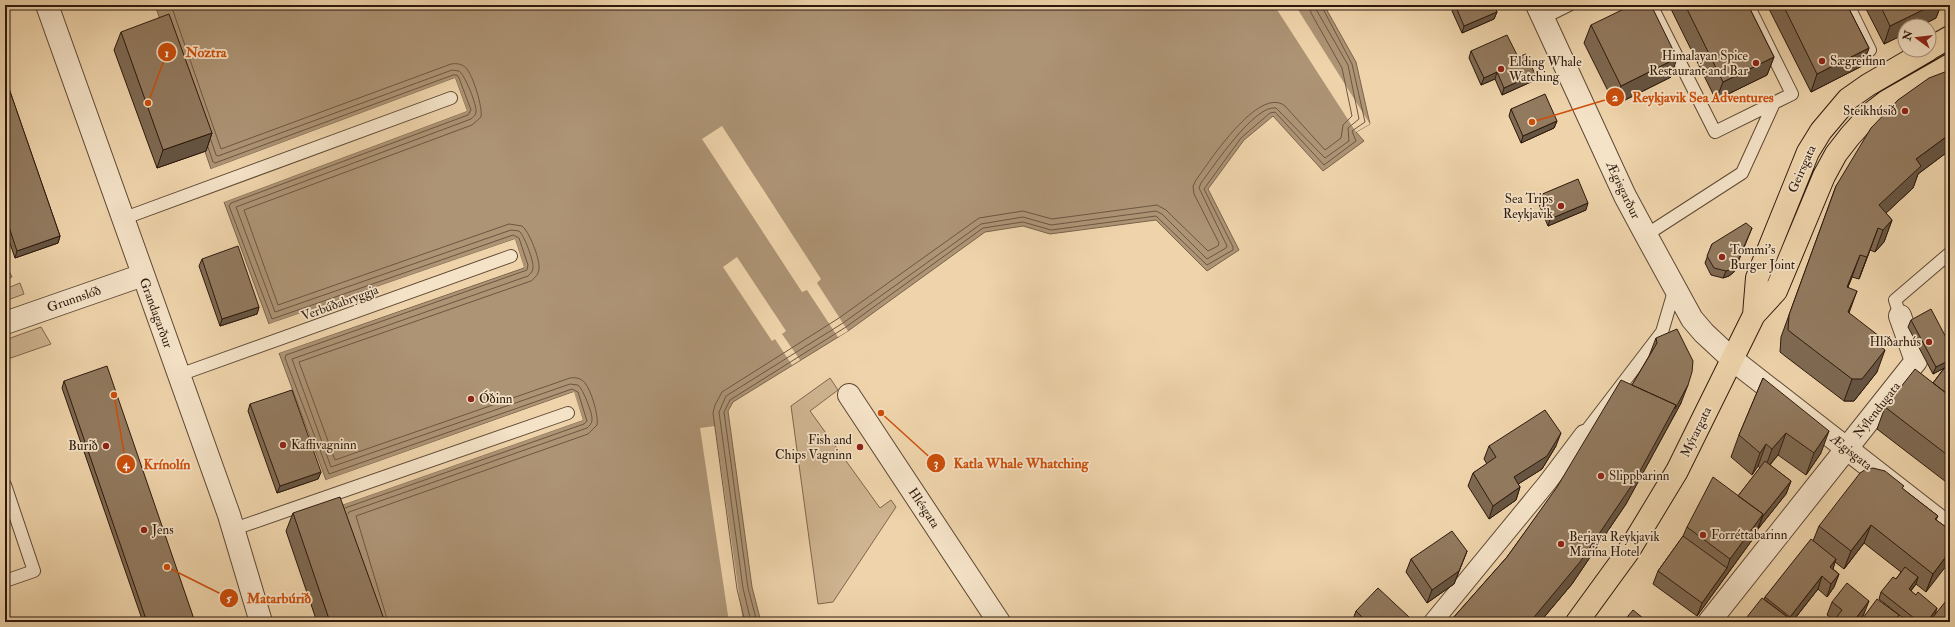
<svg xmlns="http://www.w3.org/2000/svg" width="1955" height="627" font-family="'IM FELL Double Pica',serif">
	<rect width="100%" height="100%" fill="#efd4ab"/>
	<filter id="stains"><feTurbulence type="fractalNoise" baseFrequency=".005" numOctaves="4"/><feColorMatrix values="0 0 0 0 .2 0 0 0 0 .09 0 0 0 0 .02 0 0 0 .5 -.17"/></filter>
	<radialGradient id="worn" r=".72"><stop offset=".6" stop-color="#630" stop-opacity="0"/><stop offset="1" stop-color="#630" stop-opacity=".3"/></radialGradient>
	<path fill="#ceb490" stroke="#7e664e" d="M5,263L12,277L5,280Z
		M20,283L24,294L5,301V289Z
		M41,327L51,344L5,360V340Z
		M830,378L838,390L810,411L880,508L891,500L896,507L833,602L818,604L791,406Z"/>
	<path fill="#ad9475" stroke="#7a634b" d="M155,5H1324L1356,62L1370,124L1356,132L1364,141L1323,171L1273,116L1244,140L1208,189L1239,250L1207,271L1156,220L1050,234L1023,226L985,232L848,331L733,402L728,411L752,587L761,622H374L336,507L583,420L573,392L326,480L279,353L524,268L515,239L269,324L224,202L467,111L455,78L211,169Z"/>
	<path fill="#efd4ab" d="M1274,5H1295L1370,124L1356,132Z
		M455,78L467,111L224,202L223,200L465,110L454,81L212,171L211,169Z
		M722,126L821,279L817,283L848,331L838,337L807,290L802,292L702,139Z
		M515,239L524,267L279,353L278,351L522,266L513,241L270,326L269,324Z
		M737,257L786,331L782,334L800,360L792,365L775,339L772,341L723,267Z
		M574,392L583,420L336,507L335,505L581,419L572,395L327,482L326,480Z
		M715,426L743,622H729L700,428Z"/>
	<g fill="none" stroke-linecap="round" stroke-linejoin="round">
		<path stroke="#6d5641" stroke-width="1" d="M171,5L221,149L451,64C457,63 462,64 466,68C473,75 483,108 481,117L472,125L244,210L278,305L509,224L522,226C529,231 540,259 539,268C539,274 535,278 531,281L299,362L335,460L570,378C575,377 581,378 585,383C591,390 599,416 597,425L588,434L356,516L388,622
			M211,140L216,155L218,156L452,70L459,71C465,75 477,105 476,112C476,115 473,117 471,119L236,207L275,312L511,230L519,231C524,235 534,261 533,268C533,271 531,273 528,276L292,359L331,467L570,384L578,385C583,389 593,414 592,420C592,424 589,426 587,428L349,512L348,514
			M208,147L213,162L215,163L453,75H457L459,78L471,110L468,115L231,203L229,206L272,319L513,235L519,238L528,265L527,270L286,355L285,358L329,474L572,389L578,392L587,421L584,424L345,508
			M745,622L737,589L713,413L715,405L722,392L839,318L979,218L1023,211L1052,219L1157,205L1166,210L1208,251L1218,246L1219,243L1194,194L1193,186L1196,180C1209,162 1259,85 1285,106L1325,150L1341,138L1343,125L1352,116L1342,68L1311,13L1310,5
			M751,622L743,588L719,412L726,396L843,323L981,224L1023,217L1051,225L1156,211L1162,214L1207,259L1226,248L1227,246L1199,188L1201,183C1213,167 1255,104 1276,108L1325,158L1349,141L1348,128L1359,119L1348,65L1317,11L1316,5
			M757,622L748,588L724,412L730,400L846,327L983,228L1023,222L1051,230L1156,216L1207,265L1233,250V247L1204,189L1241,138L1270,113L1275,112L1324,165L1356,141L1352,131L1365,122L1352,64L1321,5"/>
		<defs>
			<path id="service" d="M1651,5L1715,132L1792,94L1748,5
				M1848,5L1870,50
				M1543,18L1569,5
				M122,219L451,98
				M1646,235L1742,173L1774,103
				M1900,316L1895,300L1950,253
				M179,375L511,256
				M1584,434L1662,332L1675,288
				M5,485L34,571L5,581
				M234,529L568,413"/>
			<path id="pedestrian" d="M1433,622L1547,483L1584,434"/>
			<path id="minor" d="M47,5L229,515L261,622
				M1537,5L1625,196L1646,235L1692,319L1704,333L1733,360
				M5,323L143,275
				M849,395L999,622
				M1709,622L1916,361L1900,316"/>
			<path id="tertiary" d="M1733,360L1950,529"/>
			<path id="primary" d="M1929,49L1950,37
				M1754,315L1757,278L1808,152L1821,131L1848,99L1868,85L1928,50
				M1577,622L1628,552L1677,471L1754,315L1776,291L1824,176L1836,154L1850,136L1869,115L1887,101L1950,65"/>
		</defs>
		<use href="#service" stroke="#5e4834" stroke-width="14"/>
		<use href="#pedestrian" stroke="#5e4834" stroke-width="20"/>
		<use href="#minor" stroke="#5e4834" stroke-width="24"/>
		<use href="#tertiary" stroke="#5e4834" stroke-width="24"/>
		<use href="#primary" stroke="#2d190d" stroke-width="24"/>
		<use href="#service" stroke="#f5e3c8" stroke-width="12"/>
		<use href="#pedestrian" stroke="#f5e3c8" stroke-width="18"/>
		<use href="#minor" stroke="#f5e3c8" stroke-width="22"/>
		<use href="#tertiary" stroke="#f5e3c8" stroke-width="22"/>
		<use href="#primary" stroke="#efd4ab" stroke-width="22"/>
	</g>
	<path fill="#7e6952" stroke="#2d190d" d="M1455,5H1494L1497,12L1494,19L1462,33L1452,11Z
		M1669,5H1748L1774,57L1767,75L1716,100Z
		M1767,5H1847L1869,48L1862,66L1811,92Z
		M1864,5H1941L1936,18L1884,44Z
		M1591,25L1671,77L1615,105L1584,43Z
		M121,32L212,133L206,151L157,168L114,50Z
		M1471,51L1518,57L1533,81L1502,95L1495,79L1481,85L1469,58Z
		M1950,70V150L1918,174L1913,188L1886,213L1892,220L1884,242L1875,252L1870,250L1859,279L1852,277L1848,287L1849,313L1877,343V372L1854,401H1844L1785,356L1780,352L1781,337L1836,186Z
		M5,77L60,236L58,243L15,258L5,229Z
		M1511,109L1557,121L1554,128L1521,143L1509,116Z
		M1540,195L1586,210L1548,226L1538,202Z
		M1749,234L1734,272L1729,276L1723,278L1711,275L1705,263L1712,244Z
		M202,259L259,307L257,314L220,326L199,266Z
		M1911,320L1950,345V485L1877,429L1885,407L1933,383L1944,368L1933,374L1908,327Z
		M1656,338L1681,403L1626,504L1572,584L1540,622H1452L1453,618L1507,557L1632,385L1649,356Z
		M1763,378L1821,453L1806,475L1778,455L1770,465L1791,481L1786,494L1758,529L1755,536L1697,616L1653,584L1658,571L1683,536L1687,527L1738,496L1760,468L1758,466L1752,475L1731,457L1739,435Z
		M64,381L195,622H143L62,388Z
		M250,404L321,472L318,479L277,493L248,411Z
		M1489,446H1556L1542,469L1518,484L1520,487L1516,500L1489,519L1468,486L1473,473L1487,464L1484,459Z
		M1903,489L1938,516L1936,520L1950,530L1926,592L1916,584L1911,591L1935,615L1950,622H1908L1879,599L1881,592L1896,579L1901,572L1864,543L1844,569L1835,562L1833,569L1839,574L1834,587L1827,597L1818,589L1793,621L1764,599L1765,597L1813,541L1819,526Z
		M293,513L385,622H317L286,531Z
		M1467,551L1454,584L1427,603L1406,572L1411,559Z
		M1832,602L1864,614L1859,622H1833L1834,620L1827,615Z
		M1356,611L1407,622H1352Z"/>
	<path fill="#665542" stroke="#2d190d" d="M1933,5H1941L1936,18L1921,26H1905V34L1884,44L1890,26Z
		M1497,12L1494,19L1462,33L1464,26Z
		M1869,48L1862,66L1811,92L1817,74Z
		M1774,57L1767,75L1716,100L1723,82Z
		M1677,58L1671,77L1615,105L1621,86Z
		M1497,72L1495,79L1481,85L1484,78Z
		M1535,74L1533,81L1502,95L1504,88Z
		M1557,121L1554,128L1521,143L1523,136Z
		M212,133L206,151L157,168L163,150Z
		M1950,134V150L1918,174L1913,188L1871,227L1879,205L1916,159Z
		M1588,203L1586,210L1548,226L1550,219Z
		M1892,220L1884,242L1875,252L1883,230Z
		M1752,228L1734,272L1729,276L1723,278L1726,271Z
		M1878,228L1870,250L1859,279L1867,257Z
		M60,236L58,243L15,258L17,251Z
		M1860,255L1852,277L1839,309L1847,287Z
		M1857,291L1849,313L1848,312Z
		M259,307L257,314L220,326L222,319Z
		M1879,336L1871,358L1875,342Z
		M1885,350L1877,372L1854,401H1844L1852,379Z
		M1950,360V365L1933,374L1936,367Z
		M1688,385L1681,403L1626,504L1572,584L1540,622H1530L1676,405Z
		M1829,431L1821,453L1806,475L1814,453Z
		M1561,433L1556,446L1542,469L1509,490L1514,477Z
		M1786,433L1778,455L1764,471L1772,449Z
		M1766,444L1758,466L1752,475L1760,453Z
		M321,472L318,479L277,493L280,486Z
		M1791,481L1786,494L1758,529L1763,516Z
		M1520,487L1516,500L1489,519L1493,506Z
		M1763,514L1755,536L1697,616L1702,603L1727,568L1730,559Z
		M1871,525L1864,543L1844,569L1851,551Z
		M1467,551L1454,584L1427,603L1432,590Z
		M1950,551V561L1926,592L1933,574Z
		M1836,559L1832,572L1825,580L1830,567Z
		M1839,574L1834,587L1827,597L1831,584Z
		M1822,576L1818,589L1792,622H1788L1790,617Z
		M1918,577L1916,584L1906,596L1909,589Z
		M1869,601L1864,614L1859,622H1853Z
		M1937,608L1935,615L1929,622H1927Z
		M1899,615L1896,622H1894Z
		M1409,617L1407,622H1404Z"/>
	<path fill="#927a5f" stroke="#2d190d" d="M1455,5H1494L1497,12L1464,26Z
		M1632,5H1651L1677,58L1621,86L1591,25Z
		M1685,5H1748L1774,57L1723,82Z
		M1783,5H1847L1869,48L1817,74Z
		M1880,5H1933L1890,26Z
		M169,14L212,133L163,150L121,32Z
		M1507,35L1518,57L1526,54L1535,74L1504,88L1497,72L1484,78L1471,51Z
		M1950,70V134L1916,159L1921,166L1879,205L1892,220L1883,230L1878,228L1867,257L1860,255L1847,287L1857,291L1848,312L1879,336L1875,342L1885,350L1862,379H1852L1793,334L1788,330L1789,315L1836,186L1871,128L1898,100L1929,78Z
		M5,77L60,236L17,251L5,215Z
		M1545,94L1557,121L1523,136L1511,109Z
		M1578,179L1588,203L1550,219L1540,195Z
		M1746,223L1752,228L1736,265L1732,269L1726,271L1714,268L1707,256L1712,244Z
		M238,246L259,307L222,319L202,259Z
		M1931,309L1950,345V360L1936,367L1911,320Z
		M1677,329L1693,361L1692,372L1688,385L1675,409L1676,405L1632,385L1657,343L1656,338Z
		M1950,361V396L1933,383Z
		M107,366L195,622H147L64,381Z
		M1915,369L1950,396V457L1885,407Z
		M1763,378L1829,431L1814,453L1786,433L1772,449L1766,444L1760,453L1739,435Z
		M1621,380L1676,405L1634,482L1580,562L1530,622H1458L1453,618L1507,557L1557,487Z
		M292,390L321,472L280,486L250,404Z
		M1545,410L1561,433L1547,456L1514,477L1520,487L1493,506L1473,473L1496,457L1489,446Z
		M1765,461L1791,481L1763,516V514L1738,496Z
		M1873,468L1885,471L1904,486L1902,488L1938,516L1935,519L1950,530V551L1933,574L1871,525L1851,551L1819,526L1860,473L1866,469Z
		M1713,477L1763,514L1730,559L1687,527Z
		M340,497L385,622H330L293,513Z
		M1452,531L1467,551L1459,571L1432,590L1411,559Z
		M1683,536L1727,568L1702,603L1658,571Z
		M1811,539L1836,559L1830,567L1839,574L1831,584L1822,576L1790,617L1765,597Z
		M1905,567L1918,577L1909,589L1916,595L1918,592L1937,608L1927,622H1919L1881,592L1893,577L1896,579Z
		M1847,583L1869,601L1853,622H1833L1842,610L1832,602Z
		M1378,588L1409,617L1404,622H1367L1356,611Z
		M1950,596V622H1929Z
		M1762,598L1794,622H1743Z
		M1877,599L1899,615L1894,622H1860Z
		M1633,610L1648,622H1623Z"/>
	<g fill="#8f2418" stroke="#f5e3c8" stroke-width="1.5">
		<circle cx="1822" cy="61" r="4"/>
		<circle cx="1756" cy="63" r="4"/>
		<circle cx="1501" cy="69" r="4"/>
		<circle cx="1905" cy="111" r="4"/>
		<circle cx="1561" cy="206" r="4"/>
		<circle cx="1722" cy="257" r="4"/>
		<circle cx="1929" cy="342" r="4"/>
		<circle cx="471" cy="399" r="4"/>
		<circle cx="283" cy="445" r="4"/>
		<circle cx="106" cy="446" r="4"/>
		<circle cx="860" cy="447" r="4"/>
		<circle cx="1601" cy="476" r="4"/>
		<circle cx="144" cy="530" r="4"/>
		<circle cx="1703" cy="535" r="4"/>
		<circle cx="1561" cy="544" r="4"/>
	</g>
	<g text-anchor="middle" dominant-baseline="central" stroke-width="3.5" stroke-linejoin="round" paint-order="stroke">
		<g font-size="13" fill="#2d190d" stroke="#f5e3c8" text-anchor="start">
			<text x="1748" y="56" text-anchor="end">Himalayan Spice<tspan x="1748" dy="15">Restaurant and Bar</tspan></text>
			<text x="1830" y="61">Sægreifinn</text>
			<text x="1509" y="62">Elding Whale<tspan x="1509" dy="15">Watching</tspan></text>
			<text x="1897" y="111" text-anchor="end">Steikhúsið</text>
			<text x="1553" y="199" text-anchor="end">Sea Trips<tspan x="1553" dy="15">Reykjavik</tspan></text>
			<text x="1730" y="250">Tommi's<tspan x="1730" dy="15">Burger Joint</tspan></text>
			<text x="1921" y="342" text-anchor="end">Hliðarhús</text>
			<text x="479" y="399">Óðinn</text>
			<text x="852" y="440" text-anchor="end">Fish and<tspan x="852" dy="15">Chips Vagninn</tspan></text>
			<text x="291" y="445">Kaffivagninn</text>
			<text x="98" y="446" text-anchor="end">Burið</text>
			<text x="1609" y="476">Slippbarinn</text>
			<text x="152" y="530">Jens</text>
			<text x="1711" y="535">Forréttabarinn</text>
			<text x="1569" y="537">Berjaya Reykjavik<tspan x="1569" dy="15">Marina Hotel</tspan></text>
		</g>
		<g font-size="13" fill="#2d190d" stroke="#f5e3c8">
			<text transform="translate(1802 169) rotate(-66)">Geirsgata</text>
			<text transform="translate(1623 190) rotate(64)">Ægisgarður</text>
			<text transform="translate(74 299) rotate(-19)">Grunnslóð</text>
			<text transform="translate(340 303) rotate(-20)">Verbúðabryggja</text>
			<text transform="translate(156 313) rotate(70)">Grandagarður</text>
			<text transform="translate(1877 410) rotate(-52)">Nýlendugata</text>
			<text transform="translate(1696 432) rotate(-64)">Mýrargata</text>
			<text transform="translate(1851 452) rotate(38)">Ægisgata</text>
			<text transform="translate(924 508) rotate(56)">Hlésgata</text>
		</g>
	</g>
	<path fill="none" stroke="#cc4f0c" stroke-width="1.5" d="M148 103L167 52M1532 122L1615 97M881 413L936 463M114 395L126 464M167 567L229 598"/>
	<g fill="#cc4f0c" stroke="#f5e3c8" stroke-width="1.5">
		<circle cx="148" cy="103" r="4"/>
		<circle cx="1532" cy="122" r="4"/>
		<circle cx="881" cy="413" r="4"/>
		<circle cx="114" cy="395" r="4"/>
		<circle cx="167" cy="567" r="4"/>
		<circle cx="167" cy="52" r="10"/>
		<circle cx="1615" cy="97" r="10"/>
		<circle cx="936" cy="463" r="10"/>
		<circle cx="126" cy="464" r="10"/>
		<circle cx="229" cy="598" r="10"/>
	</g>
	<g font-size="12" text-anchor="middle" font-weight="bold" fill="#fff">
		<text x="167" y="57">1</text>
		<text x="1615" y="101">2</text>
		<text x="936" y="467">3</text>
		<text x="126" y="468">4</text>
		<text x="229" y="602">5</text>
	</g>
	<g font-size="14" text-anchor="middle" font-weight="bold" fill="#cc4f0c" stroke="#f5e3c8" stroke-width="3.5" stroke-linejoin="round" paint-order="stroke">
		<text x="206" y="57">Noztra</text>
		<text x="1703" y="102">Reykjavik Sea Adventures</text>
		<text x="1021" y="468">Katla Whale Whatching</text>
		<text x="167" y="469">Krínolín</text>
		<text x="279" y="603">Matarbúrið</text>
	</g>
	<rect width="1955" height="627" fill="none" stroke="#efd4ab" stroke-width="20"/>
	<rect x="6" y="6" width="1943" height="615" fill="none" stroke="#2d190d" stroke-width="2"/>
	<rect x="10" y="10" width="1935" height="607" fill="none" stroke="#2d190d"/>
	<g transform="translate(1917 38) rotate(285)"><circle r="19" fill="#f5e3c8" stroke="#a5927d"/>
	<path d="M0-3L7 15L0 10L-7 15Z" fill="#8f2418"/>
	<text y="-6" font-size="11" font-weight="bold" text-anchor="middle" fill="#2d190d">N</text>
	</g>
	<rect width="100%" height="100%" filter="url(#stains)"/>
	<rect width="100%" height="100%" fill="url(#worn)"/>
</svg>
